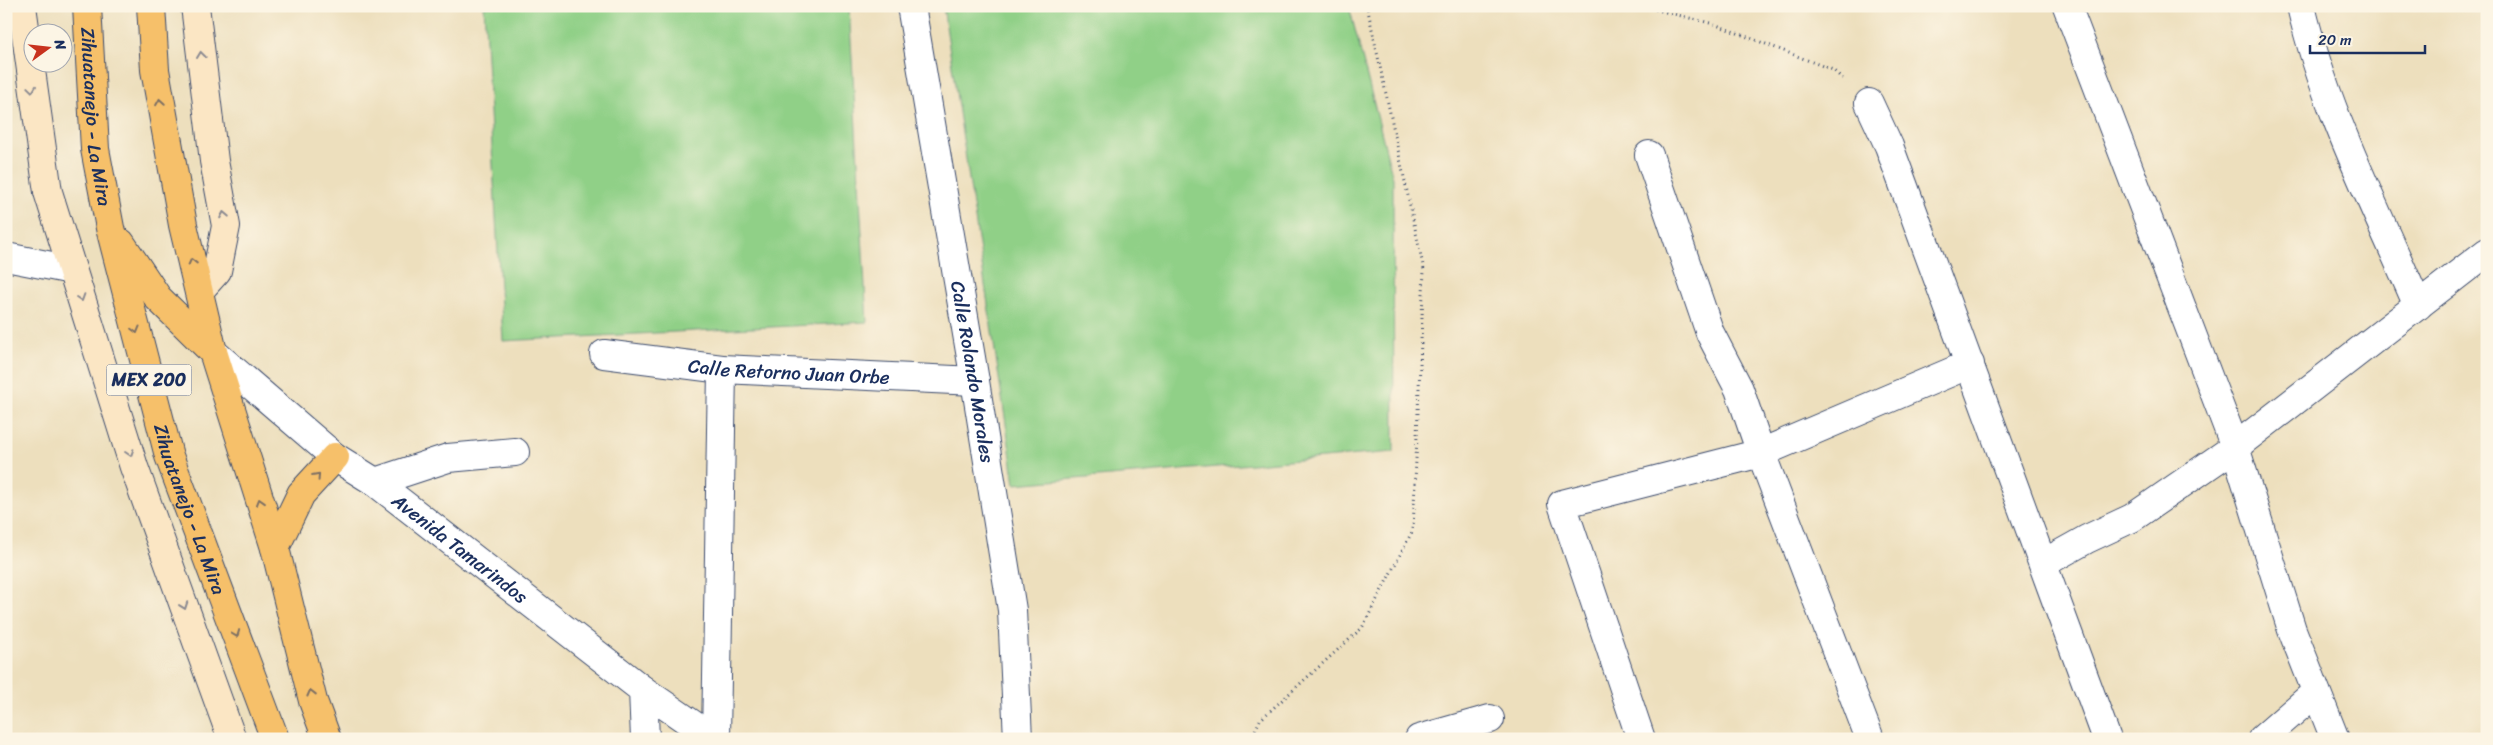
<svg xmlns="http://www.w3.org/2000/svg" width="2493" height="745" font-family="Sriracha,sans-serif">
	<rect width="100%" height="100%" fill="#fcf5e5"/>
	<filter id="ink" filterUnits="userSpaceOnUse"><feTurbulence type="fractalNoise" baseFrequency=".02" numOctaves="2"/><feDisplacementMap in="SourceGraphic" scale="10" xChannelSelector="R" yChannelSelector="G"/><feConvolveMatrix kernelMatrix="1 2 1 2 8 2 1 2 1" color-interpolation-filters="sRGB"/></filter>
	<filter id="wash" filterUnits="userSpaceOnUse"><feTurbulence type="fractalNoise" baseFrequency=".0096" numOctaves="4" result="noise"/><feDisplacementMap in="SourceGraphic" scale="20" xChannelSelector="R" yChannelSelector="G"/><feGaussianBlur stdDeviation="1.12" result="paint"/><feColorMatrix in="noise" values="0 0 0 0 0 0 0 0 0 0 0 0 0 0 0 0 0 1.4 0 .05"/><feComposite in="paint" operator="in"/></filter>
	<g filter="url(#wash)">
		<rect width="100%" height="100%" fill="#eddfbd"/>
		<path fill="#90d087" stroke="#568072" d="M484,6H849L867,322L503,341Z
			M943,6H1349L1393,178L1394,452L1015,484Z"/>
	</g>
	<g filter="url(#ink)">
		<g fill="none" stroke-linecap="round" stroke-linejoin="round">
			<defs>
				<g id="minor">
					<path d="M2067,6L2235,447L2292,630L2335,739"/>
					<path d="M2301,6C2325,110 2376,208 2418,306"/>
					<path d="M1869,103L1889,146L2107,739"/>
					<path d="M1649,155L1710,333L1739,389L1761,453L1870,739"/>
					<path d="M6,257L72,270"/>
					<path id="s1" d="M604,354L722,369L975,381"/>
					<path d="M375,482L448,458L515,452"/>
					<path d="M2044,563L2087,539L2132,518L2235,447L2487,252"/>
					<path d="M643,690L645,739"/>
					<path d="M716,739L722,369"/>
					<path d="M1419,739L1490,719"/>
					<path d="M1641,739L1562,504L1761,453L1970,364"/>
					<path d="M2262,739L2316,692"/>
				</g>
				<g id="tertiary">
					<path id="s2" d="M911,6L975,381L1012,610L1018,739"/>
					<path id="s3" d="M213,352L335,457L375,482L643,690L714,739"/>
				</g>
				<path id="secondary" d="M22,6L48,192L134,467L232,739
					M195,6L214,161L226,226L217,271L199,291"/>
				<g id="trunk">
					<path id="s4" d="M87,6L95,149L110,228L169,456L275,739"/>
					<path d="M151,6L155,70L183,225L213,352L275,548L313,701L327,739"/>
					<path d="M121,243L158,298L213,352"/>
					<path d="M275,548L301,494L335,457"/>
				</g>
			</defs>
			<use href="#minor" stroke="#3a496c" stroke-width="30"/>
			<use href="#tertiary" stroke="#3a496c" stroke-width="30"/>
			<use href="#secondary" stroke="#3a496c" stroke-width="30"/>
			<use href="#trunk" stroke="#3a496c" stroke-width="30"/>
			<path stroke="#3a496c" stroke-width="3" stroke-dasharray="1 4" stroke-linecap="butt" d="M1641,6L1714,24L1833,70L1845,81
				M1251,739L1260,720L1362,628L1413,530L1424,270L1367,6"/>
			<use href="#minor" stroke="#fff" stroke-width="28"/>
			<use href="#tertiary" stroke="#fff" stroke-width="28"/>
			<use href="#secondary" stroke="#fbe6c4" stroke-width="28"/>
			<use href="#trunk" stroke="#f6c06b" stroke-width="28"/>
		</g>
		<defs><path id="oneway-chevron" d="M-2-3.5L2.5 0L-2 3.5" fill="none" stroke-width="1.6" stroke-linecap="round" stroke-linejoin="round" transform="scale(1.25)"/></defs>
		<g stroke="#8b8a91">
			<use href="#oneway-chevron" transform="translate(201 55) rotate(-97)"/>
			<use href="#oneway-chevron" transform="translate(32 89) rotate(82)"/>
			<use href="#oneway-chevron" transform="translate(224 215) rotate(-101)"/>
			<use href="#oneway-chevron" transform="translate(81 298) rotate(72)"/>
			<use href="#oneway-chevron" transform="translate(130 453) rotate(72)"/>
			<use href="#oneway-chevron" transform="translate(184 606) rotate(70)"/>
		</g>
		<g stroke="#7e7064">
			<use href="#oneway-chevron" transform="translate(160 102) rotate(-99)"/>
			<use href="#oneway-chevron" transform="translate(192 262) rotate(-104)"/>
			<use href="#oneway-chevron" transform="translate(136 330) rotate(75)"/>
			<use href="#oneway-chevron" transform="translate(317 476) rotate(-48)"/>
			<use href="#oneway-chevron" transform="translate(260 502) rotate(-107)"/>
			<use href="#oneway-chevron" transform="translate(236 634) rotate(69)"/>
			<use href="#oneway-chevron" transform="translate(311 693) rotate(-104)"/>
		</g>
	</g>
	<g text-anchor="middle" dominant-baseline="central" stroke-width="4" stroke-linejoin="round" paint-order="stroke">
		<rect fill="#fcf5e5" stroke="#5e6a86" stroke-width="1" x="106.5" y="364.5" width="85" height="31" rx="4"/>
		<g font-size="18" font-weight="bold" fill="#1b2f5e">
			<text x="149" y="380">MEX 200</text>
		</g>
		<g font-size="19" fill="#1b2f5e" stroke="#fcf5e5">
			<text stroke="none"><textPath href="#s4" startOffset="111">Zihuatanejo - La Mira</textPath></text>
			<text stroke="none"><textPath href="#s1" startOffset="186">Calle Retorno Juan Orbe</textPath></text>
			<text stroke="none"><textPath href="#s2" startOffset="371">Calle Rolando Morales</textPath></text>
			<text stroke="none"><textPath href="#s4" startOffset="516">Zihuatanejo - La Mira</textPath></text>
			<text stroke="none"><textPath href="#s3" startOffset="316">Avenida Tamarindos</textPath></text>
		</g>
	</g>
	<rect width="2493" height="745" fill="none" stroke="#fcf5e5" stroke-width="25"/>
	<g transform="translate(48 48) rotate(75)"><circle r="24" fill="#fcf5e5" stroke="#a2a6af"/>
	<path d="M0-4L9 19L0 12L-9 19Z" fill="#c8321e"/>
	<text y="-8" font-size="14" font-weight="bold" text-anchor="middle" fill="#1b2f5e">N</text>
	</g>
	<path d="M2310 45v8h115v-8" fill="none" stroke="#1b2f5e" stroke-width="2.5"/>
	<text x="2318" y="45" font-size="15" fill="#1b2f5e" stroke="#fcf5e5" stroke-width="4" paint-order="stroke">20 m</text>
</svg>
